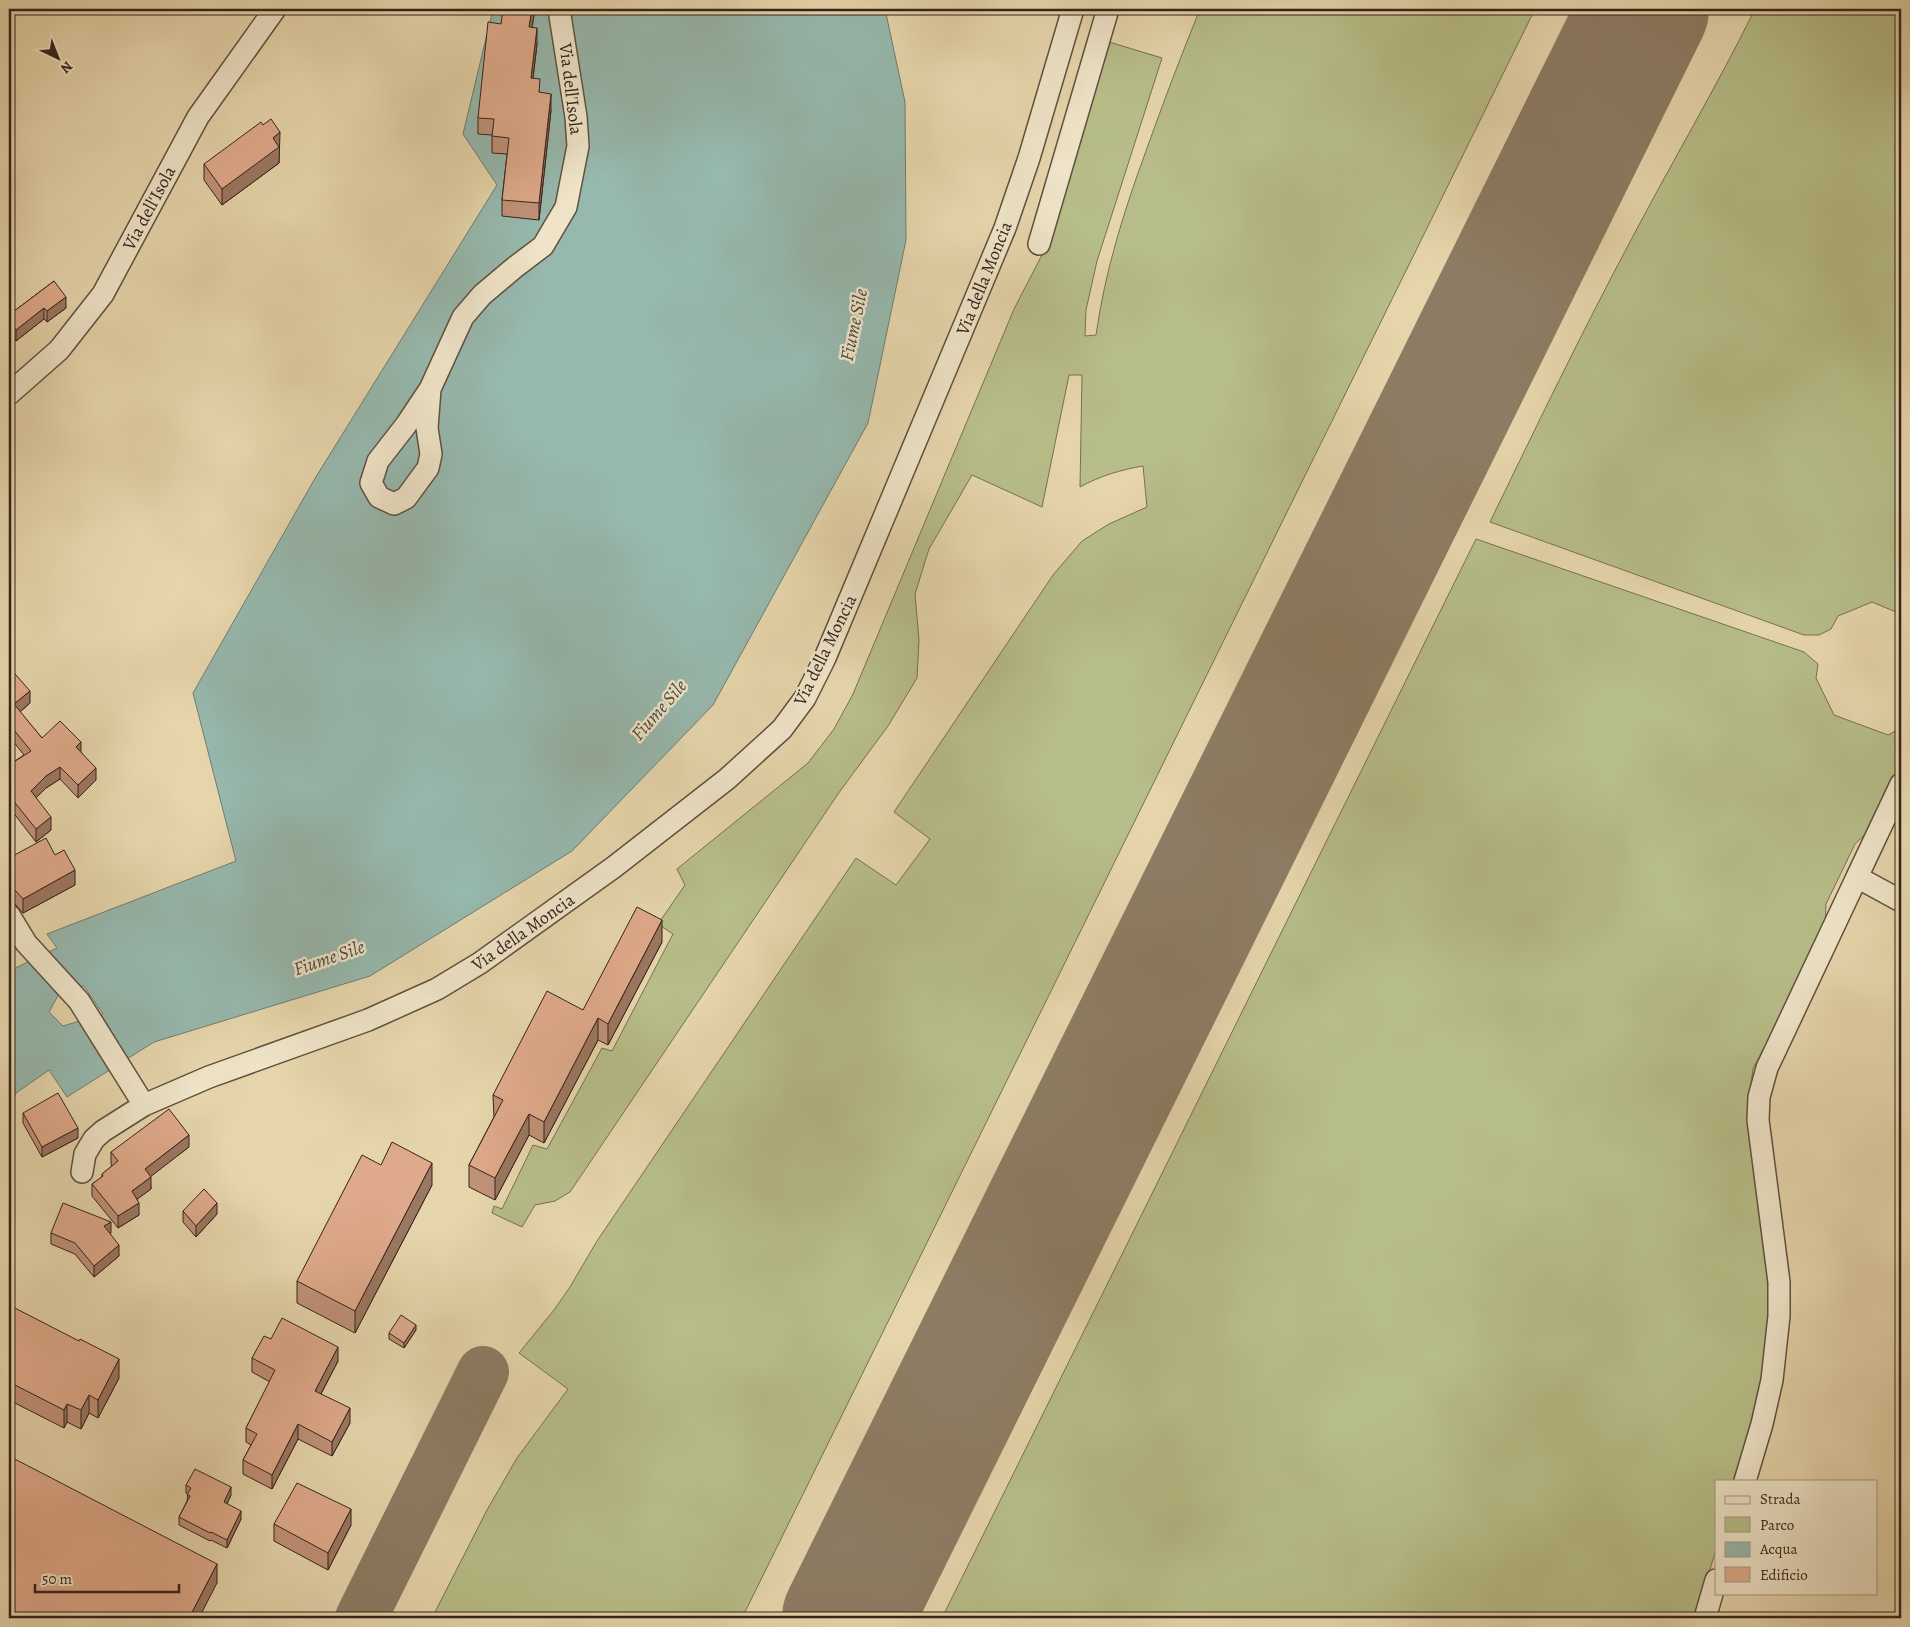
<svg xmlns="http://www.w3.org/2000/svg" width="1910" height="1627" font-family="Alegreya,serif">
	<rect width="100%" height="100%" fill="#e6d5ab"/>
	<filter id="stains"><feTurbulence type="fractalNoise" baseFrequency=".004" numOctaves="4"/><feColorMatrix values="0 0 0 0 .2 0 0 0 0 .09 0 0 0 0 .02 0 0 0 .5 -.17"/></filter>
	<radialGradient id="worn" r=".72"><stop offset=".6" stop-color="#630" stop-opacity="0"/><stop offset="1" stop-color="#630" stop-opacity=".3"/></radialGradient>
	<path fill="#b7bd88" stroke="#767052" d="M1200,9H1535L742,1618H432L487,1510L517,1458L568,1389L519,1353L554,1310L570,1287L597,1241L856,858L896,885L930,839L894,812L1053,575L1082,541L1109,524L1147,507L1143,466C1120,470 1100,476 1080,487L1082,375H1069L1042,507L972,475L929,549L915,594L919,640L917,678L888,726L838,794L570,1192L555,1201L535,1205L522,1227L492,1213L494,1206L502,1209L533,1145L547,1149L602,1048L612,1051L673,934L658,924L685,885L677,869L808,763L834,729L853,694L1014,309L1044,251L1106,41L1162,58L1097,261L1086,310L1085,336L1096,335C1105,271 1124,211 1146,151C1163,103 1181,56 1200,9Z
		M1755,9H1901V614L1872,602L1838,616L1831,629L1819,635H1804L1490,522C1536,427 1582,332 1632,238C1672,162 1717,86 1755,9Z
		M1476,539L1804,652L1818,664L1816,678L1834,715L1888,735L1901,728V769L1874,826L1855,844L1826,904L1825,928L1753,1069L1749,1098L1748,1130L1756,1170L1772,1269L1769,1322L1763,1385L1736,1481H1716V1549L1696,1618H942Z"/>
	<path fill="#96b8ad" stroke="#6f7c73" fill-rule="evenodd" d="M493,9H885L905,102L906,240L868,423L713,705L572,851L370,976L154,1042L67,1097L49,1070L16,1093L9,1109V971L57,948L47,934L236,861L193,693L314,480L497,185L463,134ZM84,986L103,1014L63,1026L49,1012L60,992Z"/>
	<g fill="none" stroke-linecap="round" stroke-linejoin="round">
		<path stroke="#8d7c64" stroke-width="52" d="M361,1618L483,1372"/>
		<path stroke="#8d7c64" stroke-width="130" d="M847,1618L1644,9"/>
		<defs>
			<path id="minor" d="M1039,244L1108,9
				M430,389L427,428L431,454L428,468L406,498L394,504L379,497L371,483L378,461L406,425L430,389L463,317L482,295L514,268L543,246L566,207L578,146L576,117L559,9
				M9,394L59,350L103,294L198,117L275,9
				M1901,784L1857,877L1901,901
				M9,915L26,943L79,1001L144,1105
				M82,1172L85,1154L94,1139L103,1131L144,1105L209,1077L368,1020L437,989L480,963L614,867L727,779L782,729L805,698L825,658L1005,228L1029,158L1073,9
				M1745,1481L1762,1424L1772,1380L1779,1316V1282L1758,1120L1759,1097L1767,1068L1857,877
				M1705,1618L1716,1580"/>
		</defs>
		<use href="#minor" stroke="#605040" stroke-width="24"/>
		<use href="#minor" stroke="#efe4c8" stroke-width="21"/>
	</g>
	<path fill="#c09278" stroke="#34231d" d="M532,9H534V15L532,27L537,44L533,78L540,93L551,110L539,220L502,216V200L507,154L492,153V135L478,134V118L501,24Z
		M279,148V163L222,205L204,180V164L280,148Z
		M54,281L66,308L47,322L44,319L16,341L9,331V315Z
		M9,667L30,703L20,712L42,738L81,752L96,780L78,798L60,779L46,788L36,798L51,830L36,842L12,811L9,813V765L24,755L9,736Z
		M55,855L75,885L23,913L15,904L9,903V858Z
		M662,942L608,1045L598,1040L544,1143L529,1135L495,1200L469,1187V1165L494,1117L493,1095L583,1010Z
		M23,1113L78,1138L42,1157L23,1123Z
		M189,1147L150,1176L151,1189L137,1199L139,1215L118,1228L92,1196V1184L102,1177V1174L112,1166L111,1164V1152Z
		M432,1185L355,1333L297,1303V1281Z
		M183,1211L217,1214L196,1237L183,1222Z
		M51,1233H111H110L119,1256L94,1277L75,1254L51,1244Z
		M9,1305L119,1378L98,1418L89,1413L81,1429L67,1422L64,1428L9,1400Z
		M416,1330L404,1348L389,1339V1333Z
		M271,1339L338,1361L321,1394L350,1423L332,1456L298,1439L272,1489L243,1474V1460L251,1445L246,1442V1428L270,1382L252,1372V1358Z
		M186,1485L231,1495L227,1504L241,1519L227,1548L211,1540L210,1541L179,1525V1517L187,1501L188,1494L186,1493Z
		M274,1524L351,1525L328,1570L274,1541Z"/>
	<path fill="#9c7761" stroke="#34231d" d="M532,9H534V15L529,43V27Z
		M537,28V44L531,94V78Z
		M551,94V110L539,220V203Z
		M280,132L279,163L222,205V189L273,138Z
		M66,297V308L47,322V311Z
		M44,308V319L16,341V330Z
		M30,691V703L14,717V704Z
		M81,742V755L76,747Z
		M60,767V779L46,788L31,803V791L46,776Z
		M96,768V780L78,798V785Z
		M12,799V811L9,813V801Z
		M51,817V830L36,842V829Z
		M75,870V885L23,913V899Z
		M662,920V942L608,1045V1024Z
		M598,1018V1040L544,1143V1122Z
		M529,1114V1135L495,1200V1178Z
		M78,1128V1138L42,1157V1147Z
		M189,1135V1147L145,1181V1169Z
		M432,1163V1185L355,1333V1311Z
		M151,1177V1189L132,1203V1191Z
		M139,1203V1215L118,1228V1216Z
		M217,1203V1214L196,1237V1226Z
		M111,1222V1233L104,1237V1226Z
		M119,1245V1256L94,1277V1266Z
		M416,1325V1330L404,1348V1343Z
		M338,1347V1361L315,1405V1391Z
		M119,1359V1378L98,1418V1400Z
		M89,1395V1413L81,1429V1410Z
		M67,1404V1422L64,1428V1410Z
		M350,1408V1423L332,1456V1442Z
		M298,1424V1439L272,1489V1475Z
		M231,1487V1495L224,1510V1502Z
		M351,1509V1525L328,1570V1553Z
		M241,1511V1519L227,1548V1540Z
		M217,1564V1583L199,1618H189Z"/>
	<path fill="#dfaa8b" stroke="#34231d" d="M503,9H532L529,27L537,28L531,78L540,79L539,92L551,94L539,203L502,200L509,138L492,136L494,119L478,118L488,22L501,24Z
		M271,119L280,132L273,138L279,147L222,189L204,164L261,122L263,125Z
		M54,281L66,297L47,311L44,308L16,330L9,321V315Z
		M9,667L30,691L14,704L42,738L60,721L81,742L76,747L96,768L78,785L60,767L46,776L31,791L51,817L36,829L12,799L9,801V765L31,751L9,724Z
		M46,838L55,855L64,850L75,870L23,899L15,890L9,888L12,885L9,880V858Z
		M637,907L662,920L608,1024L598,1018L544,1122L529,1114L495,1178L469,1165L503,1100L493,1095L547,991L583,1010Z
		M58,1093L78,1128L42,1147L23,1113Z
		M169,1109L189,1135L145,1169L151,1177L132,1191L139,1203L118,1216L92,1184L103,1176L102,1174L118,1161L111,1152Z
		M392,1142L432,1163L355,1311L297,1281L362,1155L381,1165Z
		M204,1189L217,1203L196,1226L183,1211Z
		M63,1203L111,1222L104,1226L119,1245L94,1266L75,1243L51,1233Z
		M9,1305L79,1341L80,1339L119,1359L98,1400L89,1395L81,1410L67,1404L64,1410L9,1382Z
		M401,1315L416,1325L404,1343L389,1333Z
		M282,1318L338,1347L315,1391L350,1408L332,1442L298,1424L272,1475L243,1460L257,1434L246,1428L275,1370L252,1358L264,1336L271,1339Z
		M9,1456L217,1564L189,1618H9Z
		M195,1469L231,1487L224,1502L241,1511L227,1540L211,1532L210,1533L179,1517L190,1496L187,1495L191,1488L186,1485Z
		M297,1483L351,1509L328,1553L274,1524Z"/>
	<g text-anchor="middle" dominant-baseline="central" stroke-width="5" stroke-linejoin="round" paint-order="stroke">
		<g font-size="18" fill="#34231d" stroke="#efe4c8">
			<text transform="translate(571 89) rotate(83)">Via dell'Isola</text>
			<text transform="translate(149 208) rotate(-62)">Via dell'Isola</text>
			<text transform="translate(984 278) rotate(-68)">Via della Moncia</text>
			<text transform="translate(825 650) rotate(-64)">Via della Moncia</text>
			<text transform="translate(523 932) rotate(-35)">Via della Moncia</text>
		</g>
		<g font-size="19" font-style="italic" fill="#4c4841" stroke="#efe4c8">
			<text transform="translate(854 325) rotate(-78)">Fiume Sile</text>
			<text transform="translate(659 710) rotate(-49)">Fiume Sile</text>
			<text transform="translate(329 958) rotate(-19)">Fiume Sile</text>
		</g>
	</g>
	<rect width="1910" height="1627" fill="none" stroke="#e6d5ab" stroke-width="30"/>
	<rect x="10" y="10" width="1890" height="1607" fill="none" stroke="#34231d" stroke-width="2.5"/>
	<rect x="15" y="15" width="1880" height="1597" fill="none" stroke="#34231d"/>
	<rect x="1715" y="1480" width="162" height="115" fill="#efe4c8" stroke="#a49784"/>
	<rect x="1725" y="1496" width="25" height="8" fill="#efe4c8" stroke="#a49784"/>
	<text x="1760" y="1504" font-size="15" fill="#34231d">Strada</text>
	<rect x="1725" y="1517" width="25" height="15" fill="#b7bd88" stroke="#a49784"/>
	<text x="1760" y="1530" font-size="15" fill="#34231d">Parco</text>
	<rect x="1725" y="1542" width="25" height="15" fill="#96b8ad" stroke="#a49784"/>
	<text x="1760" y="1554" font-size="15" fill="#34231d">Acqua</text>
	<rect x="1725" y="1567" width="25" height="15" fill="#dfaa8b" stroke="#a49784"/>
	<text x="1760" y="1580" font-size="15" fill="#34231d">Edificio</text>
	<g transform="translate(58 58) rotate(137)" stroke="#efe4c8" stroke-width="4" paint-order="stroke">
	<path d="M0-4L9 19L0 12L-9 19Z" fill="#34231d"/>
	<text y="-8" font-size="14" font-weight="bold" text-anchor="middle" fill="#34231d">N</text>
	</g>
	<path d="M35 1584v8h144v-8" fill="none" stroke="#34231d" stroke-width="2.5"/>
	<text x="42" y="1584" font-size="15" fill="#34231d" stroke="#efe4c8" stroke-width="4" paint-order="stroke">50 m</text>
	<rect width="100%" height="100%" filter="url(#stains)"/>
	<rect width="100%" height="100%" fill="url(#worn)"/>
</svg>
